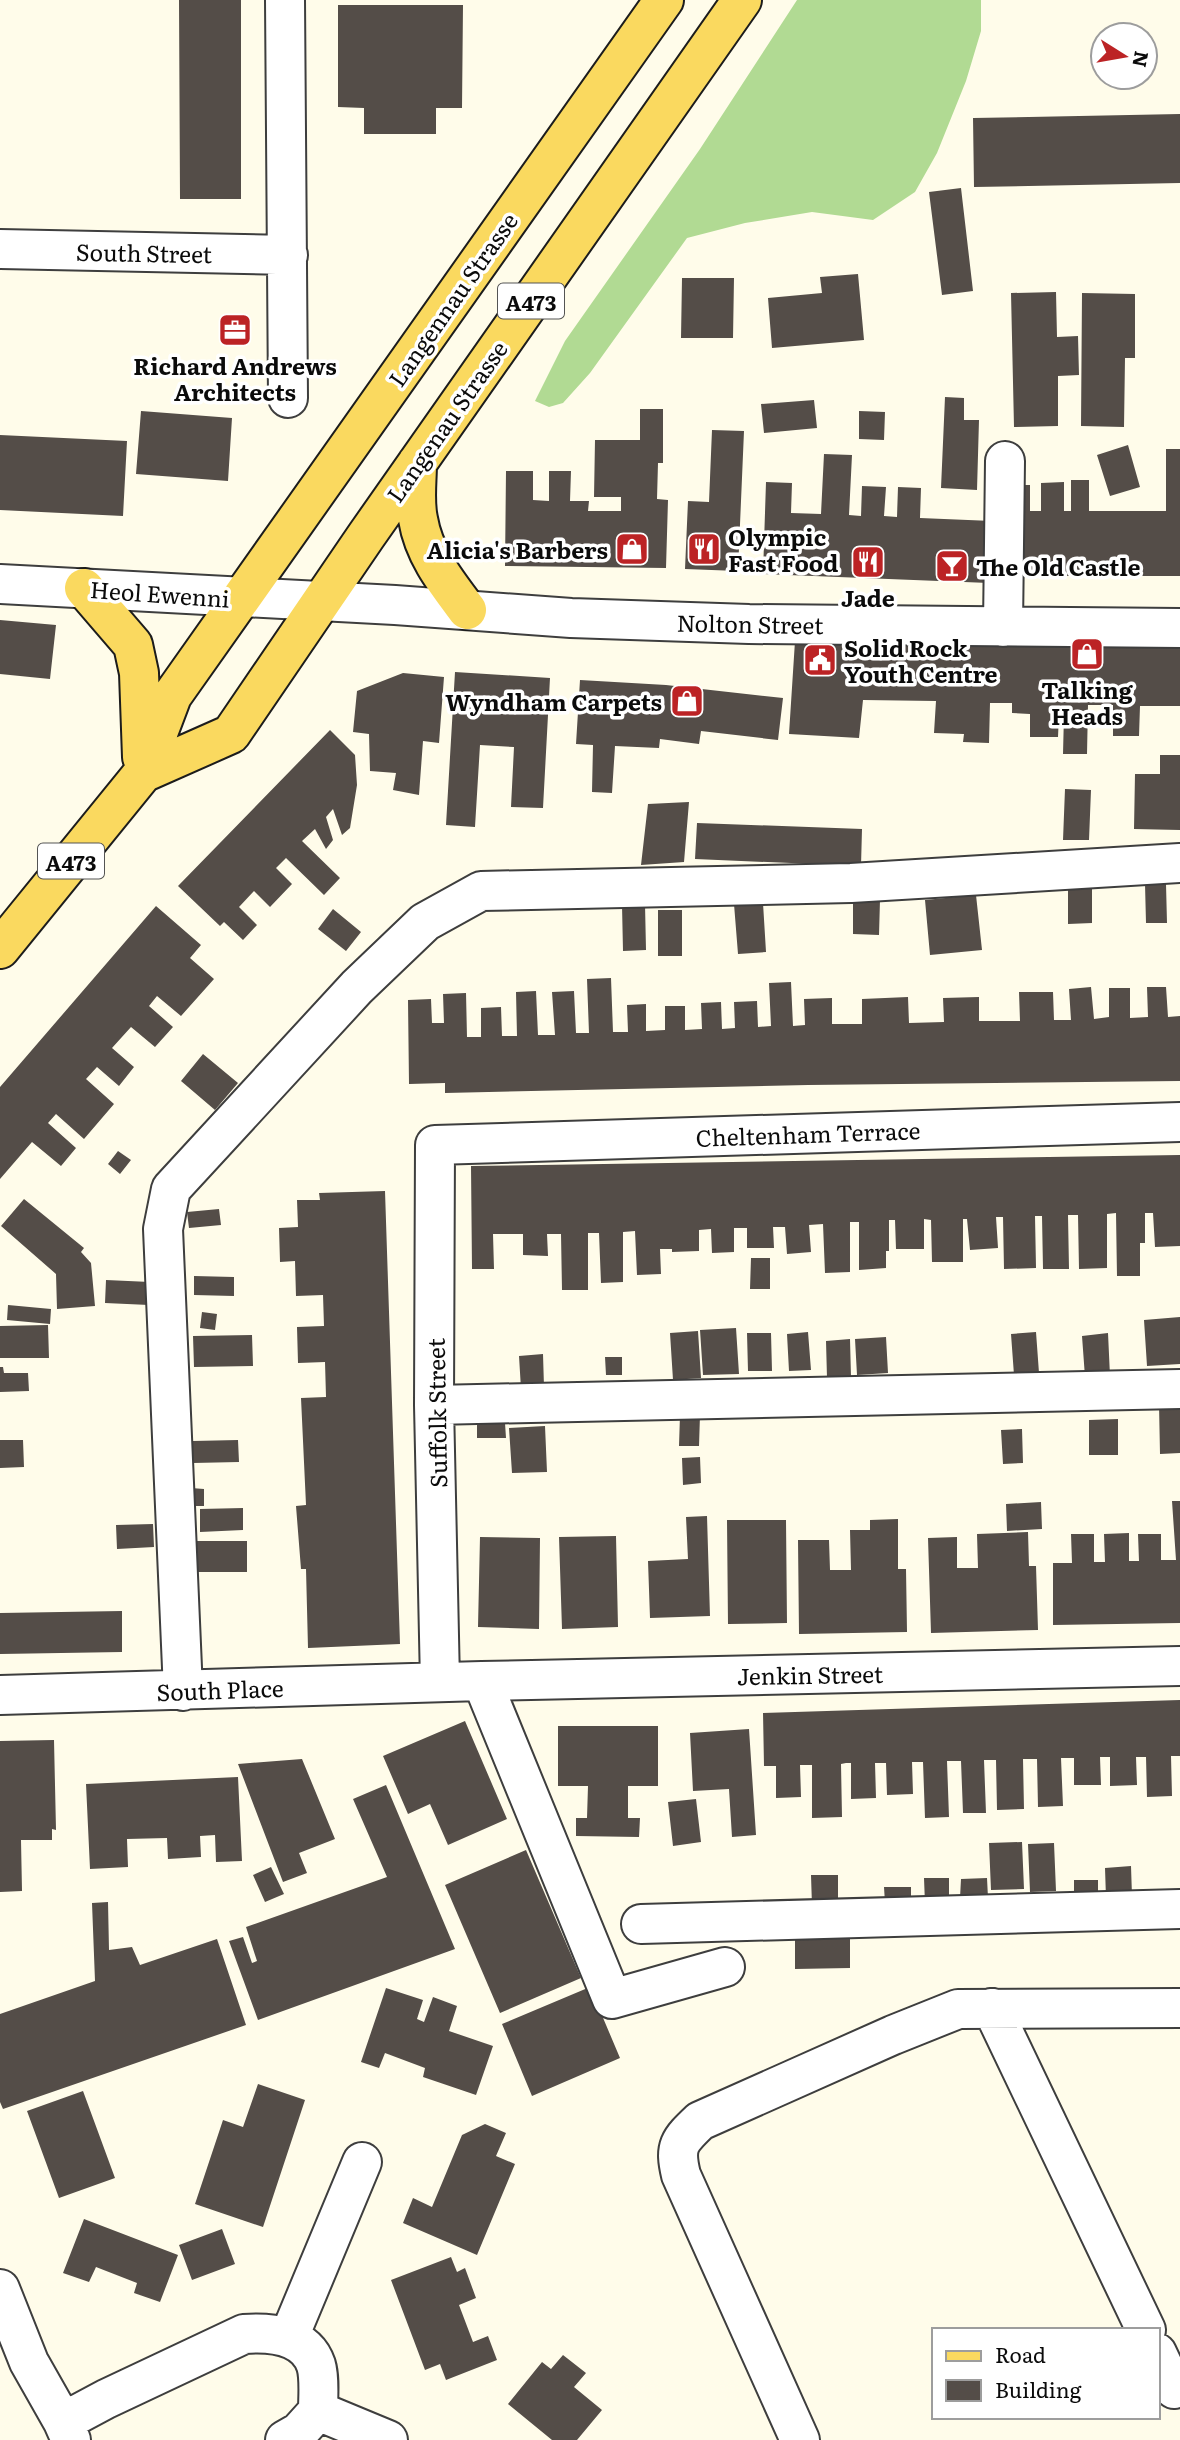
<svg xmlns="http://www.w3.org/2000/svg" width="1180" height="2440" font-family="Literata,serif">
	<rect width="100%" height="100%" fill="#fffcea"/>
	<path fill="#b1da93" d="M797,0H981V31L966,81L937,153L915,192L873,220L812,212L745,223L687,238L590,373L563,403L549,407L535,401L565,341L700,149Z"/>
	<path fill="#544d48" d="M179,0H241V199H180Z
		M338,5H463L462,108H436V134H364V108L338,107Z
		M1180,114V183L974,187L973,118Z
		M961,188L973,291L942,295L929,192Z
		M858,274L864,340L772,348L768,298L822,293L820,277Z
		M682,278H734L733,338H681Z
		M1056,292L1057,337L1078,336L1079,375L1058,376V426L1014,427L1011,293Z
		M1082,293L1135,294V358H1125L1124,427L1081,426Z
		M945,397L964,398V420H979L977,490L941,488Z
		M814,400L817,428L764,433L761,404Z
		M640,409H663V463H658L657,499L668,500L666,568L505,566L506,471H533V500L549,501V471H571L570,501H589L588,511H621V497H594L595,440H640Z
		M141,411L232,418L228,481L136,474Z
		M859,411L885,412L884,440L859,439Z
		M712,430L744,431L738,571L685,569L688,501L709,502Z
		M0,435L127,441L123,516L0,510Z
		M1128,445L1140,487L1110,496L1097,455Z
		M1166,449H1180V576H1010V485H1030V511H1041V483L1064,482V511H1071V480H1089V511H1166Z
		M824,454L852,455L849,515L861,516L862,486L886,487L884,516L897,517L898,487L921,488L920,518L992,521L989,583L763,574L766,482L792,483L791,513L821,514Z
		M0,620L56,625L50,679L0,674Z
		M795,641L1180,644V706H1140L1139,736H1113V705H1088L1087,754H1063L1064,714H1059L1058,737H1030V714L1012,713V703H990L989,743L963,742L964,734L934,733L936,701L863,700L859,738L789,734Z
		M455,672L550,678L543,808L511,807L514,747L480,745L475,827L446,825Z
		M403,673L444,677L439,743L423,741L419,795L393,790L396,773L370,771L369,734L353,732L357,691Z
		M580,680L666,685L783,698L778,740L701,731L699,744L660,739L659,748L615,746L612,793L592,792L593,745L576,744Z
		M330,730L355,755L357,785L350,828L342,835L333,809L326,817L333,840L326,849L315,829L302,841L340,878L324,895L286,858L276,868L292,884L270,907L254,891L239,907L257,925L243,940L224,922L220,926L178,886Z
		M1160,755H1180V830L1134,829L1135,774H1160Z
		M1065,789L1091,790L1089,840H1063Z
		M689,802L684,862L641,865L648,804Z
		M697,823L862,829L861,866L695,859Z
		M1145,884H1166L1167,923H1146Z
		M1092,887V923L1068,924V888Z
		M976,895L982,950L930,955L925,900Z
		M853,900H880L879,935L853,934Z
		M763,903L766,952L738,954L734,904Z
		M645,904L646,950L623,951L622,905Z
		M156,906L201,945L190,958L214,979L181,1016L157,996L149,1006L173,1027L155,1047L131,1027L112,1048L134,1067L119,1086L97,1067L86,1079L114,1104L84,1139L56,1114L48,1123L76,1148L61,1166L32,1142L0,1179V1087Z
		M333,909L361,932L346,951L318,929Z
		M658,910H682V956H658Z
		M611,978L613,1032H628L627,1005L646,1004V1031L665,1030V1006H685V1030L702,1029L701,1003L721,1002L722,1029L735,1028L734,1002L757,1001L758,1027L771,1026L769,983L791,982L793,1026L805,1025L804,999L832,998V1024H862V999L908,997L909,1023L944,1022L943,998L979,997V1021H1020L1019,992H1053L1054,1020H1071L1069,989L1091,987L1094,1019L1109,1017V988H1130V1018L1148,1017L1147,987H1166L1168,1017L1180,1016V1081L808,1085L445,1093V1083L409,1084L408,1000L431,999L432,1023H444L443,994L466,993L467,1037H481V1008L501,1007L502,1036H517L516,992L536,991L538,1035H555L552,992L574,991L576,1033H589L587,979Z
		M203,1054L238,1083L215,1110L181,1081Z
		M118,1151L131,1160L120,1174L108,1164Z
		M1180,1155V1246L1155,1247L1153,1213H1145V1243H1140V1276H1117L1116,1213L1107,1214V1268L1079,1269L1078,1215H1068L1069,1269H1043L1042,1216H1035L1036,1268L1004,1269L1003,1217H996L998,1248L970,1250L967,1219H963V1262H932L931,1220L924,1219V1249H896L895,1220H889V1251H886V1268L859,1270V1222H850V1272L825,1273L823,1224L809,1225L811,1252L787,1254L785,1227H773L774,1248H747V1228H734V1252L712,1253L711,1229L699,1230V1251L672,1252V1249H660L661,1274L637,1275L635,1231L623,1232V1282L601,1283L599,1233H588V1290H562L561,1234H547L548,1256L523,1255V1234H493L494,1269H472L471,1166Z
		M385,1191L400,1644L308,1648L306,1569H301L296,1506L306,1505L301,1398L326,1397L325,1362L298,1363L297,1327L324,1326L323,1295L296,1296L295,1261L280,1262L279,1228L298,1227L297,1200H320L319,1193Z
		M24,1199L84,1248L81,1252L91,1263L95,1306L57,1309L56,1274L1,1226Z
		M219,1209L221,1225L189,1228L187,1212Z
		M751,1258H770V1289H750Z
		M194,1276L234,1277V1296L194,1295Z
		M106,1280L150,1282L149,1305L105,1303Z
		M8,1305L51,1309L50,1324L7,1320Z
		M202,1312L217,1314L215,1330L200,1328Z
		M1180,1317V1364L1147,1366L1144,1320Z
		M48,1325L49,1358H0V1326Z
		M736,1328L739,1374L703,1375L700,1330Z
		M698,1331L701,1378L673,1380L670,1333Z
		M808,1332L811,1370L789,1371L787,1334Z
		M1036,1332L1039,1373L1014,1375L1011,1334Z
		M747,1333H771L772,1371H748Z
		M1108,1333L1110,1376L1085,1377L1082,1336Z
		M252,1335L253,1366L194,1367L193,1336Z
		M886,1337L888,1373L857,1375L855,1339Z
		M850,1339L851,1377L827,1378L826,1341Z
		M543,1354L544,1387L521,1389L519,1356Z
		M605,1357H622V1375H606Z
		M0,1367H3L4,1373H28L29,1391L0,1392Z
		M1159,1404H1180V1453L1160,1454Z
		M680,1415H700L699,1446H679Z
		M1118,1419V1455H1089V1420Z
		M477,1423H505L506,1438H477Z
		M545,1426L547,1472L512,1473L509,1428Z
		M1022,1429L1023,1463L1003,1464L1001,1430Z
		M0,1440H23L24,1467L0,1468Z
		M238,1440L239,1462L193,1463V1441Z
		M700,1457L701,1483L683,1485L682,1458Z
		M191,1488L204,1489V1506H191Z
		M1172,1501H1180V1623L1053,1625V1563H1072L1071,1534H1094V1562H1105L1104,1534L1129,1533V1561H1139L1138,1534H1161V1560H1176Z
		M1041,1502L1042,1529L1007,1531L1006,1504Z
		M243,1508V1530L200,1532V1509Z
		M707,1516L710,1616L650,1618L648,1561L688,1559L686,1517Z
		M898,1519V1569H906L907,1632L799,1634L798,1540H829L830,1570H851L850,1530H870V1520Z
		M727,1520H786L787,1623L728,1624Z
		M153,1524L154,1547L117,1549L116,1525Z
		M1028,1532L1029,1566H1036L1038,1630L931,1633L928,1538L957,1537V1568H978L977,1534Z
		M616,1536L618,1627L562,1629L559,1537Z
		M480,1537L540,1538L539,1629L478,1627Z
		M195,1541H247V1572H195Z
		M122,1611V1652L0,1654V1613Z
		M1180,1700V1756H1171L1172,1796L1147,1797L1146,1757H1136L1137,1785L1110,1786V1757H1100L1101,1785H1074V1758H1061L1063,1806L1038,1807L1037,1759H1023L1024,1809L997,1810L996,1760H984L986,1813H963L961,1761H947L949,1817L925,1818L923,1762H912L913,1794L887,1795L886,1763H875L876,1798L851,1799V1763H846L841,1764L842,1817L812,1818V1765H800L801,1797L776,1798V1766H764L763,1713Z
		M465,1721L507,1819L448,1845L430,1804L408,1814L383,1756Z
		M558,1726H658V1786H628V1818H640L639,1837L576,1836V1818H587L588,1786H558Z
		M749,1729L756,1835L732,1837L729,1789L693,1791L690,1733Z
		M54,1740L56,1830L52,1829V1840H21L22,1891L0,1892V1741Z
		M302,1759L335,1839L299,1853L307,1873L283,1882L238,1764Z
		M238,1777L242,1861L216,1862L215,1835L200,1836L201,1857L168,1859L167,1838L127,1839L128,1867L90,1869L86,1784Z
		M386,1785L455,1949L258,2020L229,1941L243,1937L252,1963L257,1961L246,1927L387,1877L353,1799Z
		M696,1799L701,1842L673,1846L668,1802Z
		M1022,1842L1024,1889L991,1890L989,1843Z
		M1054,1843L1056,1891L1030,1892L1028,1844Z
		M526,1850L581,1978L500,2013L445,1885Z
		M1131,1866L1132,1896L1106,1898L1105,1868Z
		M271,1867L284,1894L265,1902L253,1875Z
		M811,1875H838V1907L812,1906Z
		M924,1878H949V1903L925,1904Z
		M987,1878L988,1898H960L961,1879Z
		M1074,1880H1098V1896H1074Z
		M884,1887H911V1903H885Z
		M108,1902L109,1950L132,1947L140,1965L217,1939L246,2025L3,2109L0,2102V2014L95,1981L92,1903Z
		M795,1929H850V1968L795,1969Z
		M590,1987L620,2058L532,2096L502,2024Z
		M386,1988L423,2000L417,2019L424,2022L433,1997L457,2006L449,2031L493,2046L476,2095L423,2077L425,2068L385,2053L379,2068L361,2062Z
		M258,2084L305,2100L263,2227L195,2204L223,2120L243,2127Z
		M83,2091L115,2178L59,2198L27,2111Z
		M485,2124L506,2133L496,2156L515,2164L477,2255L403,2223L413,2198L432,2207L462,2135Z
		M84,2219L178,2255L160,2302L134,2293L137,2283L96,2267L89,2282L63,2273Z
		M222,2229L235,2264L192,2280L179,2245Z
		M451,2257L457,2272L465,2268L476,2298L459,2305L473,2342L488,2336L497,2360L446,2380L440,2364L425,2370L391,2280Z
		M563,2355L586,2373L574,2387L602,2410L577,2440H552L508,2404L542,2362L551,2369Z"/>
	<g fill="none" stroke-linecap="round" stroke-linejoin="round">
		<defs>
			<path id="minor" d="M285,0L288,398
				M0,249L288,255
				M0,584L395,605L571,618L749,624L1180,628
				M1003,627L1005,461
				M434,1405L1180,1389
				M482,1681L612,1999L725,1967
				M440,1682L434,1405L435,1145L1180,1122
				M183,1691L163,1229L171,1189L357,987L425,922L481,891L851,883L1180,863
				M0,1695L482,1681L1180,1666
				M641,1924L1180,1909
				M992,2008L1146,2330
				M0,2289L29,2362L63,2422
				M289,2337L362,2162
				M1157,2353L1174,2389
				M318,2411L388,2440
				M71,2440L63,2422L106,2399L244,2334C271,2332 306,2335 316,2365C320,2378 318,2397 318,2411L299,2432L285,2440
				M800,2440L681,2175C674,2146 679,2141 700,2121L893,2035L958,2009L1180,2008"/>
			<path id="major" d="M417,463C417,481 414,501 418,519C424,555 446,582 467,610
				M84,588L133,645L139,673L142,757
				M143,773L231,734L366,536L742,0
				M0,949L143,773L172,696L664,0"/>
		</defs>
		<use href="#minor" stroke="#3e3e3e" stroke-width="42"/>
		<use href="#major" stroke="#1c1c1c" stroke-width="42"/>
		<use href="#minor" stroke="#fff" stroke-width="38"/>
		<use href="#major" stroke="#fad95f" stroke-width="38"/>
	</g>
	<defs>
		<symbol id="office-square" viewBox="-11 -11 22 22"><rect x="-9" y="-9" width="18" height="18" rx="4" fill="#bc2325" stroke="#fff"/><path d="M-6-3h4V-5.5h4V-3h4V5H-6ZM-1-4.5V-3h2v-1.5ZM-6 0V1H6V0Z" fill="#fff"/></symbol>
		<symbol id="shop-square" viewBox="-11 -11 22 22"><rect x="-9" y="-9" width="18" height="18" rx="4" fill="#bc2325" stroke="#fff"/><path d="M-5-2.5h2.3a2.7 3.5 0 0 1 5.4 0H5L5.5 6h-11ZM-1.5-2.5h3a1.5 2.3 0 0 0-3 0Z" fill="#fff"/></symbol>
		<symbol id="restaurant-square" viewBox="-11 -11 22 22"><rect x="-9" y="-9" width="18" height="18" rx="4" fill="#bc2325" stroke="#fff"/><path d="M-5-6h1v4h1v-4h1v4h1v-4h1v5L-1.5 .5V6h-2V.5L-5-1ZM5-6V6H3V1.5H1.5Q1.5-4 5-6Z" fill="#fff"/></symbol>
		<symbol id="bar-square" viewBox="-11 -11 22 22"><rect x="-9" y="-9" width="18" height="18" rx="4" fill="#bc2325" stroke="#fff"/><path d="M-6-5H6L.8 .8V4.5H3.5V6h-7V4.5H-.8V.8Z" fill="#fff"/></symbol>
		<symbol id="civic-square" viewBox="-11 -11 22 22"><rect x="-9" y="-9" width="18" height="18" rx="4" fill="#bc2325" stroke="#fff"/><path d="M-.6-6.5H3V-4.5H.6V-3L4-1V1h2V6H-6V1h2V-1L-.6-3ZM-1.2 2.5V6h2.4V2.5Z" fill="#fff"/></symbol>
	</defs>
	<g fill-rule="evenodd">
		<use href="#office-square" x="216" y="311" width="38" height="38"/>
		<use href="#shop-square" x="613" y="530" width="38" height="38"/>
		<use href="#restaurant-square" x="685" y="530" width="38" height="38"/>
		<use href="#restaurant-square" x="849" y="543" width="38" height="38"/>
		<use href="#bar-square" x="933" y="547" width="38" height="38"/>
		<use href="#shop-square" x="1068" y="635" width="38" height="38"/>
		<use href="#civic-square" x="801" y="641" width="38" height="38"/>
		<use href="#shop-square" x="668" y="682" width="38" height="38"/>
	</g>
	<g text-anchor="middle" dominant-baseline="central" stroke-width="7" stroke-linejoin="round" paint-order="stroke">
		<g fill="#fff" stroke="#545454" stroke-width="2">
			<rect x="498" y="283.5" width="66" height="35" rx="5"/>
			<rect x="38" y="843.5" width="66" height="35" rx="5"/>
		</g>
		<g font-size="21" font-weight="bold" fill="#0b0b0b">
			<text x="531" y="301">A473</text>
			<text x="71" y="861">A473</text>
		</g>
		<g font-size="23" fill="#0b0b0b" stroke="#fff">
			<text transform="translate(144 252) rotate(1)">South Street</text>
			<text transform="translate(452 299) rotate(-55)">Langennau Strasse</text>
			<text transform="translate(446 421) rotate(-55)">Langenau Strasse</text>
			<text transform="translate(160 593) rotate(4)">Heol Ewenni</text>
			<text transform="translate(750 623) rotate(1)">Nolton Street</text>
			<text transform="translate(808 1133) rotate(-2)">Cheltenham Terrace</text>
			<text transform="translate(436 1413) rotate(-91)">Suffolk Street</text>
			<text transform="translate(810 1674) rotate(-1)">Jenkin Street</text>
			<text transform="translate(220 1689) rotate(-2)">South Place</text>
		</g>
		<g font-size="23" font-weight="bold" fill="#0b0b0b" stroke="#fff">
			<text x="235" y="365">Richard Andrews<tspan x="235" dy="26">Architects</tspan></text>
			<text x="728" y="536" text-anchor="start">Olympic<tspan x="728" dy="26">Fast Food</tspan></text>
			<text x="608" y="549" text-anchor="end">Alicia's Barbers</text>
			<text x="976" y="566" text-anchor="start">The Old Castle</text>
			<text x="868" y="597">Jade</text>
			<text x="844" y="647" text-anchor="start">Solid Rock<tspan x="844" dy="26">Youth Centre</tspan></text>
			<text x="1087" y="689">Talking<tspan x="1087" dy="26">Heads</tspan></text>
			<text x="662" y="701" text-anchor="end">Wyndham Carpets</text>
		</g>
	</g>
	<rect x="932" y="2328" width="228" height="91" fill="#ffffff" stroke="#9d9d9d" stroke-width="2"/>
	<rect x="946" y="2351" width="35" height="10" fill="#fad95f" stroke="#9d9d9d" stroke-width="2"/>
	<text x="995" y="2363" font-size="21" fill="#0b0b0b">Road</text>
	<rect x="946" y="2380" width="35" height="21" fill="#544d48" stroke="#9d9d9d" stroke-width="2"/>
	<text x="995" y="2398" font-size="21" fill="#0b0b0b">Building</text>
	<g transform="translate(1124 56) rotate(101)"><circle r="33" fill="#ffffff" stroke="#9d9d9d" stroke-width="2"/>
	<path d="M0-5L12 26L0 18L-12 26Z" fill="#bc2325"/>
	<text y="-10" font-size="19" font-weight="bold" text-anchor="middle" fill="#0b0b0b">N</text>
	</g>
</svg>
